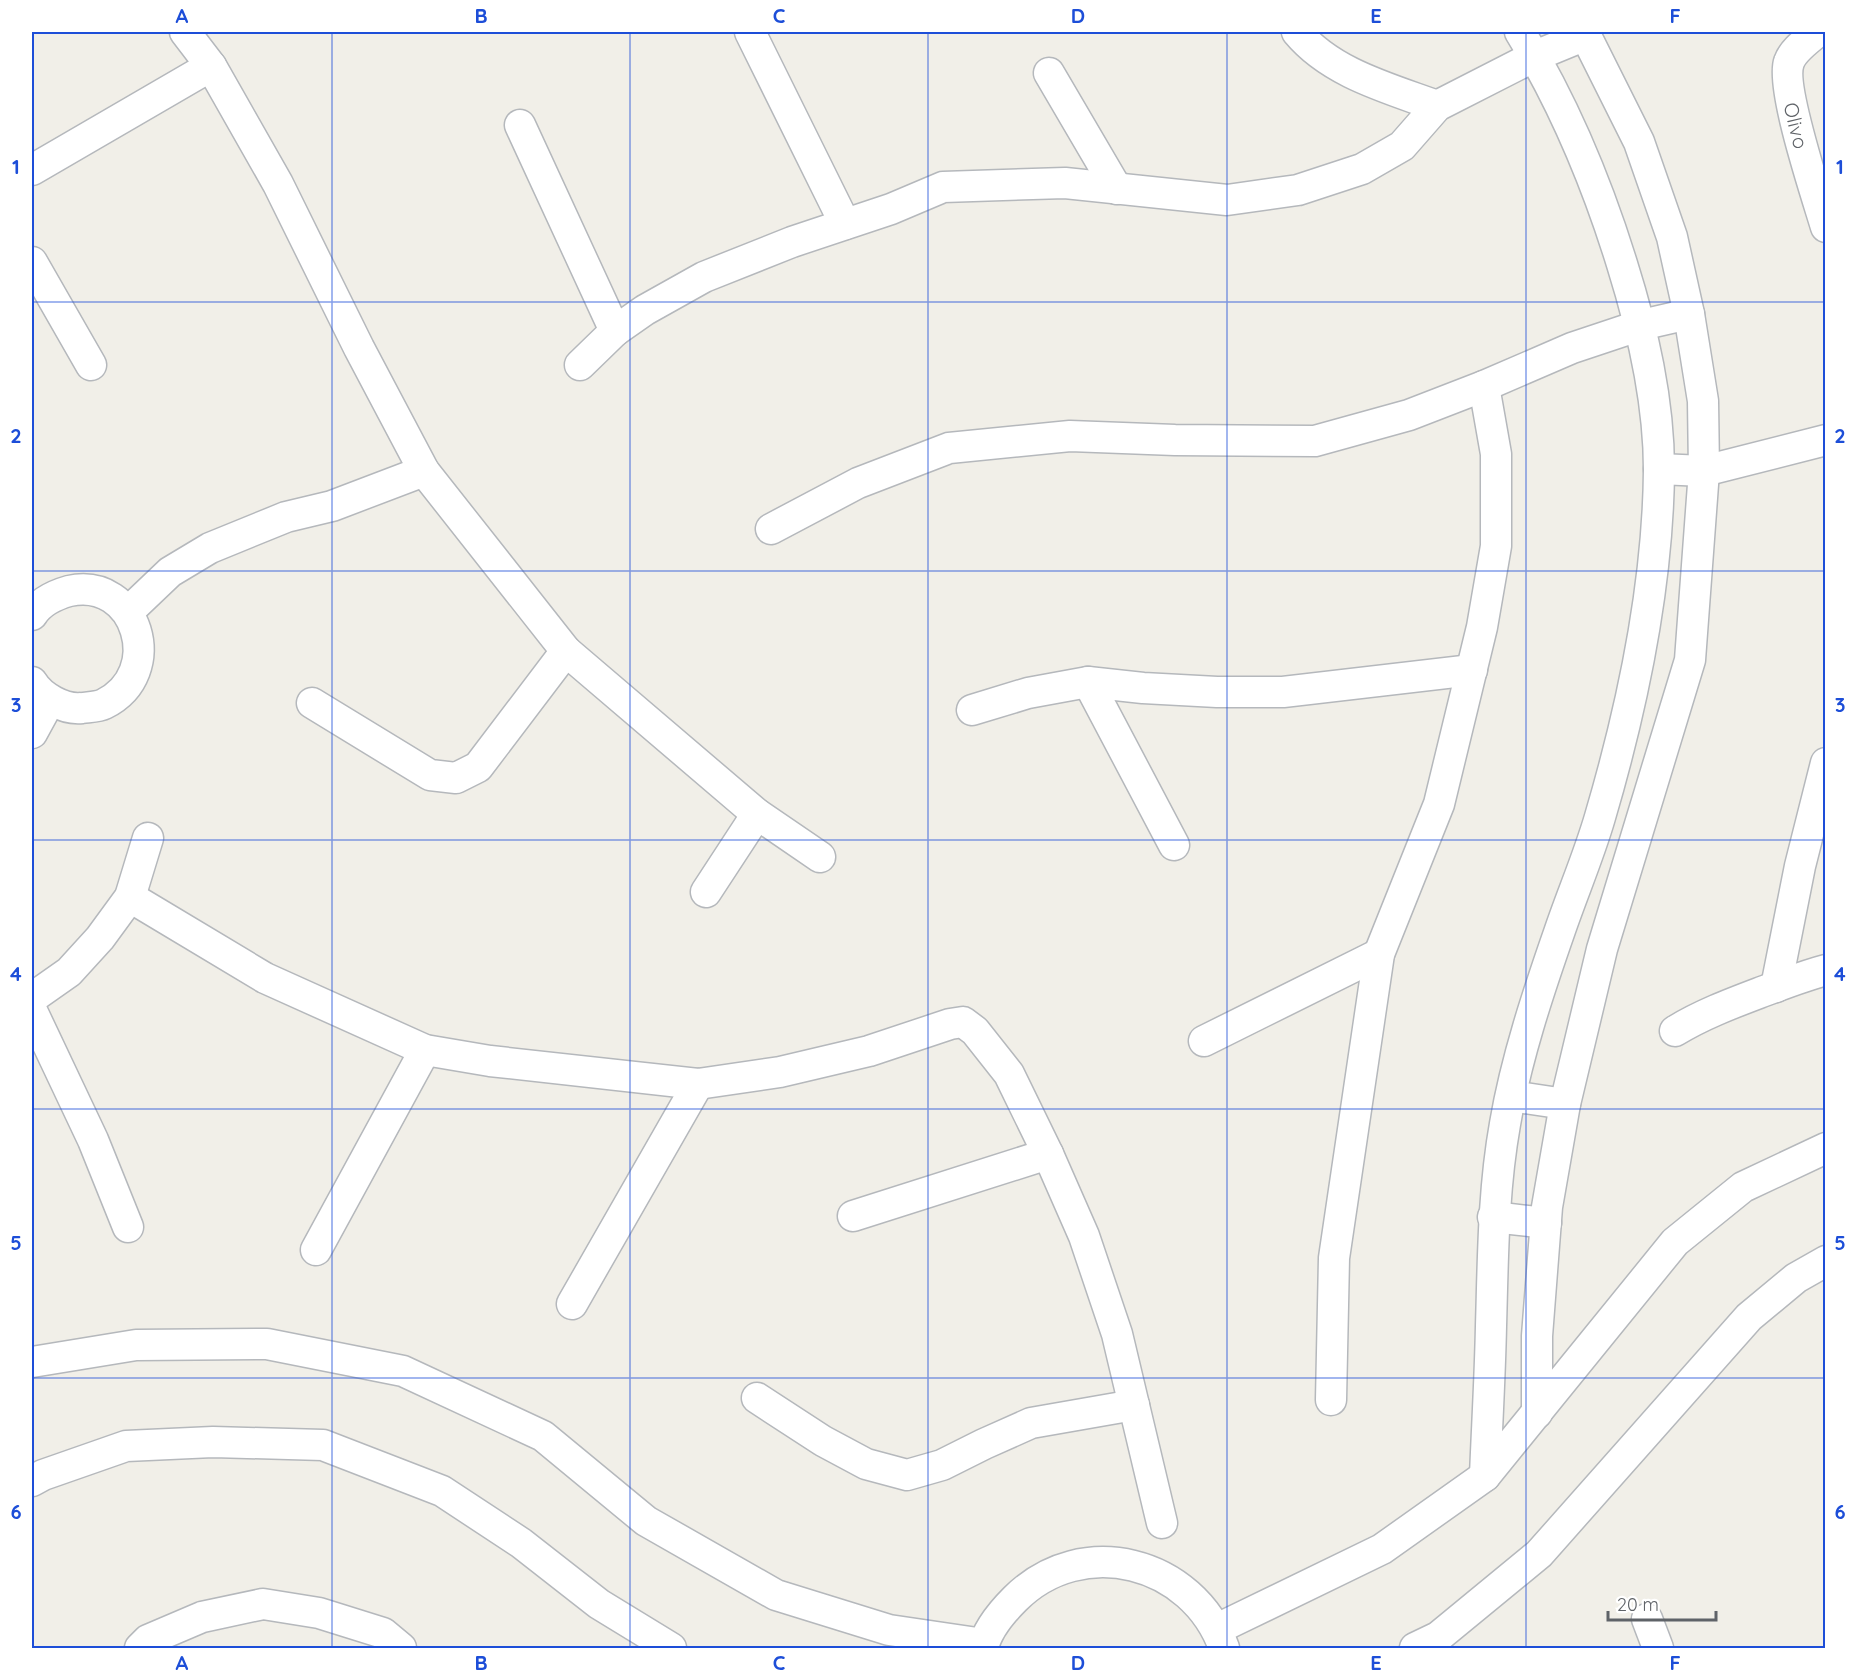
<svg xmlns="http://www.w3.org/2000/svg" width="1857" height="1680" font-family="Quicksand,sans-serif">
	<rect width="100%" height="100%" fill="#f1efe8"/>
	<g fill="none" stroke-linecap="round" stroke-linejoin="round">
		<defs>
			<g id="minor">
				<path d="M185,32L211,66L278,184L359,348L424,471L566,651L757,814L820,857"/>
				<path d="M750,32L845,224"/>
				<path d="M1297,32C1331,73 1388,88 1437,106"/>
				<path id="s1" d="M1817,32C1808,40 1793,50 1789,62C1780,86 1817,197 1826,227"/>
				<path d="M1049,73L1117,189"/>
				<path d="M520,125L615,331"/>
				<path d="M32,170L211,66"/>
				<path d="M32,262L91,365"/>
				<path d="M580,365L615,331L645,310L704,277L792,242L891,209L943,187L1065,183L1227,200L1298,190L1362,169L1402,146L1437,106L1535,56L1586,35"/>
				<path d="M1659,469L1704,471L1826,440"/>
				<path d="M771,529L858,483L949,448L1070,436L1175,440L1315,441L1409,415L1484,386L1572,348L1641,325L1689,314"/>
				<path d="M128,612L170,572L210,548L286,517L332,506L424,471"/>
				<path d="M32,615C40,602 55,595 69,591C137,576 167,673 104,704C98,707 89,707 82,708C64,710 41,697 32,682"/>
				<path d="M1088,682L1174,845"/>
				<path d="M312,703L430,775L456,778L478,767L566,651"/>
				<path d="M972,710L1028,693L1088,682L1143,688L1217,692H1283L1472,670"/>
				<path d="M32,733L50,700"/>
				<path d="M706,892L757,814"/>
				<path d="M130,897L265,978L425,1050L490,1061L698,1084L780,1072L869,1051L950,1024L963,1022L975,1031L1009,1074L1048,1154L1084,1236L1117,1334L1162,1523"/>
				<path d="M1776,987L1800,866L1826,763"/>
				<path d="M32,998L69,972L100,938L130,897L148,838"/>
				<path d="M32,1011L93,1140L128,1227"/>
				<path d="M1675,1031C1701,1015 1730,1004 1759,993C1781,985 1803,976 1826,970"/>
				<path d="M1204,1041L1379,954"/>
				<path d="M1511,1096L1565,1104"/>
				<path d="M853,1216L1048,1154"/>
				<path d="M1493,1217L1546,1223"/>
				<path d="M316,1250L425,1050"/>
				<path d="M572,1304L698,1084"/>
				<path d="M32,1362L136,1345L267,1344L403,1371L543,1436L646,1521L776,1595L889,1630L984,1644"/>
				<path d="M757,1398L823,1441L866,1464L907,1475L942,1465L984,1444L1031,1423L1134,1405"/>
				<path d="M1331,1400L1334,1258L1379,954L1439,804L1482,627L1496,546V454L1484,386"/>
				<path d="M1537,1413V1336L1547,1207L1565,1104L1602,949L1690,660L1704,471L1703,401L1689,314L1672,237L1639,142L1584,32"/>
				<path d="M1485,1476C1487,1426 1490,1376 1491,1326C1493,1259 1493,1191 1505,1124C1516,1059 1538,993 1560,930C1573,892 1589,855 1600,817C1633,705 1658,587 1659,470C1659,400 1643,331 1622,264C1597,183 1564,104 1520,32"/>
				<path d="M32,1481L43,1475L126,1446L213,1442L323,1445L442,1491L521,1543L599,1604L671,1648"/>
				<path d="M1647,1619L1658,1648"/>
				<path d="M1217,1629L1382,1549L1485,1476L1675,1242L1743,1187L1826,1148"/>
				<path d="M140,1648L148,1640L202,1617L263,1604L319,1613L383,1633L401,1648"/>
				<path d="M983,1648C987,1630 1002,1612 1015,1599C1082,1532 1193,1561 1224,1648"/>
				<path d="M1415,1648L1438,1637L1539,1554L1749,1317L1796,1278L1826,1261"/>
			</g>
		</defs>
		<use href="#minor" stroke="#b5b8bc" stroke-width="33"/>
		<use href="#minor" stroke="#fff" stroke-width="30"/>
	</g>
	<path fill="none" stroke="#1d4ed8" stroke-width="1.5" stroke-opacity="0.55" d="M332,32V1648M630,32V1648M928,32V1648M1227,32V1648M1526,32V1648M32,302H1826M32,571H1826M32,840H1826M32,1109H1826M32,1378H1826"/>
	<g text-anchor="middle" dominant-baseline="central" stroke-width="5" stroke-linejoin="round" paint-order="stroke">
		<g font-size="20" fill="#5f6368" stroke="#fff">
			<text stroke="none"><textPath href="#s1" startOffset="106">Olivo</textPath></text>
		</g>
	</g>
	<rect width="1857" height="1680" fill="none" stroke="#ffffff" stroke-width="66"/>
	<path d="M1608 1611v9h108v-9" fill="none" stroke="#5f6368" stroke-width="3"/>
	<text x="1617" y="1611" font-size="18" fill="#5f6368" stroke="#ffffff" stroke-width="4.5" paint-order="stroke">20 m</text>
	<rect x="33" y="33" width="1791" height="1614" fill="none" stroke="#1d4ed8" stroke-width="2"/>
	<g font-size="20" text-anchor="middle" font-weight="bold" fill="#1d4ed8">
		<text x="182" y="23">A</text>
		<text x="481" y="23">B</text>
		<text x="779" y="23">C</text>
		<text x="1078" y="23">D</text>
		<text x="1376" y="23">E</text>
		<text x="1675" y="23">F</text>
		<text x="16" y="174">1</text>
		<text x="1840" y="174">1</text>
		<text x="16" y="443">2</text>
		<text x="1840" y="443">2</text>
		<text x="16" y="712">3</text>
		<text x="1840" y="712">3</text>
		<text x="16" y="981">4</text>
		<text x="1840" y="981">4</text>
		<text x="16" y="1250">5</text>
		<text x="1840" y="1250">5</text>
		<text x="16" y="1519">6</text>
		<text x="1840" y="1519">6</text>
		<text x="182" y="1670">A</text>
		<text x="481" y="1670">B</text>
		<text x="779" y="1670">C</text>
		<text x="1078" y="1670">D</text>
		<text x="1376" y="1670">E</text>
		<text x="1675" y="1670">F</text>
	</g>
</svg>
